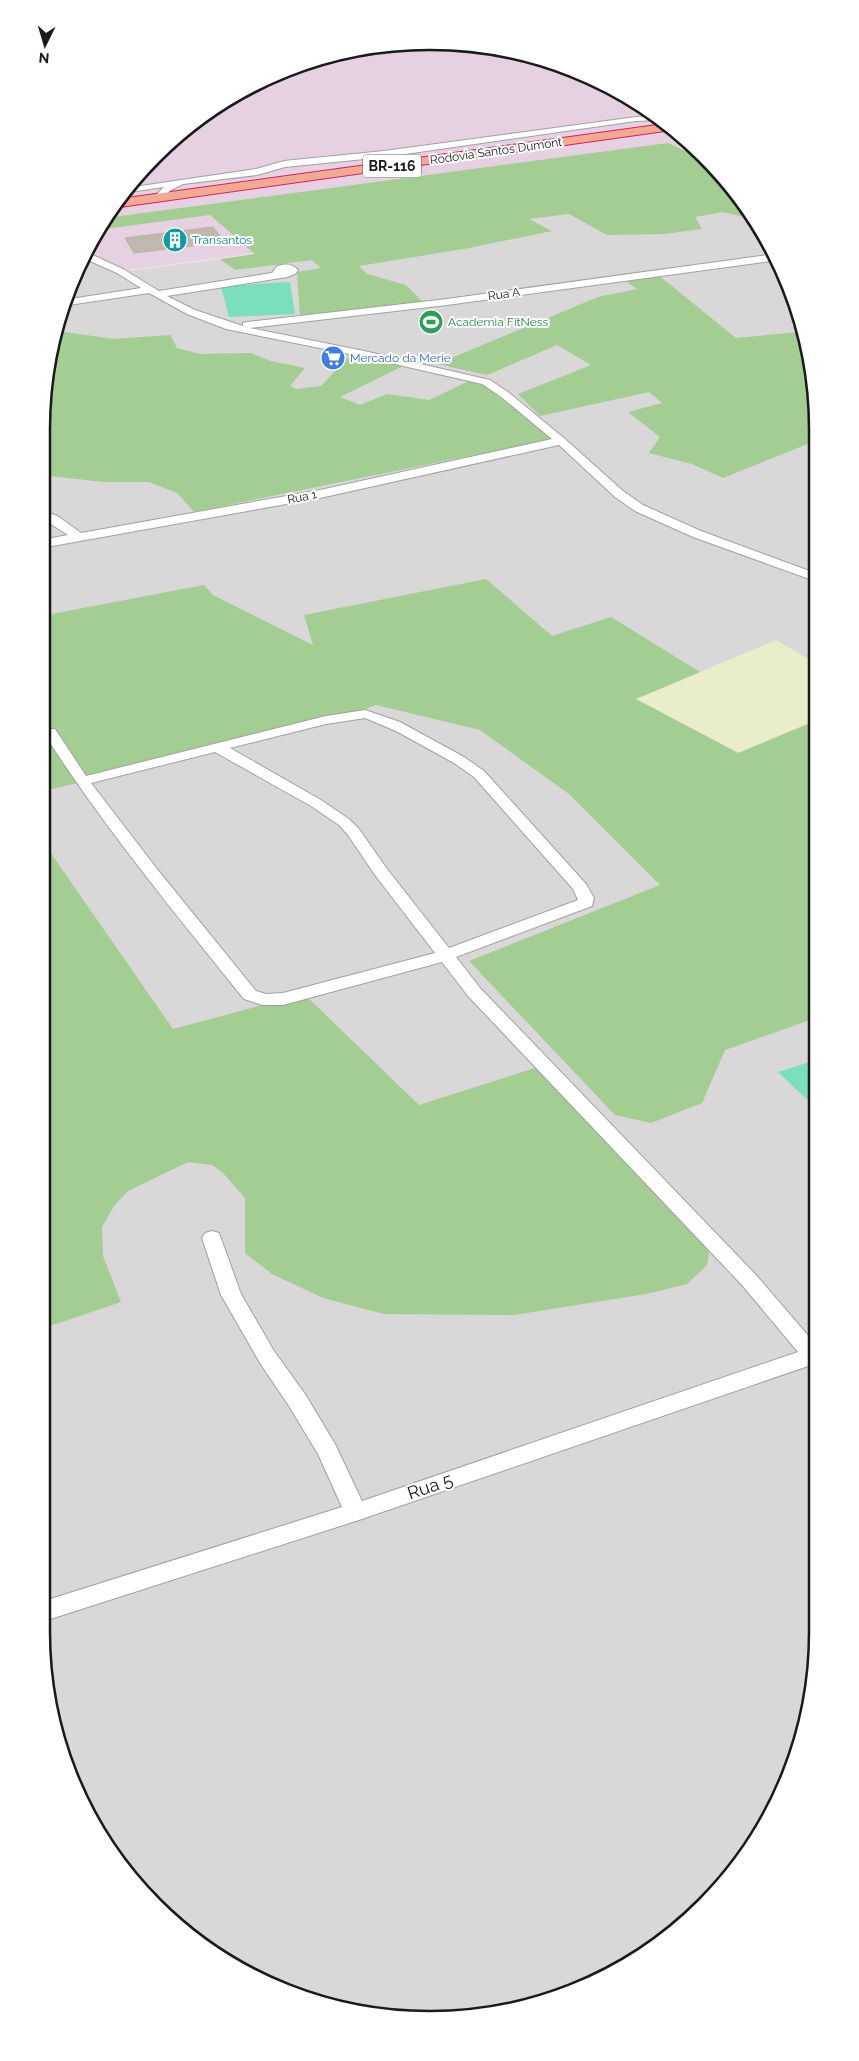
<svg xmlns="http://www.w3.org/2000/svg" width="859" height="2061" font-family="Raleway,sans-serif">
	<rect width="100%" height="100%" fill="#ede8df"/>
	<path fill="#d9d7d7" d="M734,192L778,258L814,379L818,1631L797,1756L737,1868L645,1954L578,1990L506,2012L379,2016L305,1999L236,1968L137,1887L93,1825L62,1757L41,1631V430L62,305L85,254L127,271Z"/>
	<path fill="#e6d1e2" d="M404,42L480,45L554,62L645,107L722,174L733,190L120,271L84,255L93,236L137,174L193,122L258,81L329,55Z"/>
	<path fill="#e9edc9" d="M776,640L815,663V721L739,753L636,699Z"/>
	<path fill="#a3cd92" d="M668,143L709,162L722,174L752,219L723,212L695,217L702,229L664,234L607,235L569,214L529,219L552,231L469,248L359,266L367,274L406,285L423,302L413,304L345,313L300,316L297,272L321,268L312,260L235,270L220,259L255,254L210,215L97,230L105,218Z
		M657,274L736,338L800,332L814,379L815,441L723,478L692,464L649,453L660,437L628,412L662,403L649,392L540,416L518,394L591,365L557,345L487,375L437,364L598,297L637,289L623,279Z
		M57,331L114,339L170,335L177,348L200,354L251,353L271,361L305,368L290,386L296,389L321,386L351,354L403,366L340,397L360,405L387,394L429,400L469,381L483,384L549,437L548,440L194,512L177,493L149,482H104L41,475V430Z
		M486,579L552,636L611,617L700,672L636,699L738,753L815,721L816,1018L725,1050L702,1103L651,1123L615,1115L469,961L660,885L569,794L480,730L376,705L346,716L41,792V616L204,585L213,595L313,645L304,615Z
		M41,839L173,1029L304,994L419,1105L544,1065L711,1241L707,1265L687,1284L646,1294L514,1315L384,1314L323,1298L272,1274L245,1253V1198L223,1173L212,1165L188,1162L128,1191L114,1206L102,1227L103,1256L121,1302L41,1329Z"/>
	<path fill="#7adfba" d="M290,282L295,314L229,317L221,286Z
		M816,1060V1108L778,1072Z"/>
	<path fill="#c0b8af" stroke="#beafa1" d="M213,227L225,242L134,253L125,238Z"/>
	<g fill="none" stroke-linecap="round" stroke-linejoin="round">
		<defs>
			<path id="minor" d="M655,116L661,120L636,121L384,157L285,167L257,175L183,184L171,190L157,202L152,199L164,187L123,193L127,188L256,169L284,161L384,151L636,117Z
				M86,252L123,269L159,291L272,273L277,266C285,264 292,263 298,270L295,274L287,277L167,296L195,310L243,326V323L247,322L447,299L775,254L778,260L447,305L250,328L364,351L490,380L508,392L565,439L623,491L643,505L701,531L815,573V581L693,537L635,511L615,497L559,445L320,498L41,548V540L68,535L41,518V509L59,517L81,533L320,490L552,439L500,396L482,384L364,357L226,329L187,314L149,293L62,306L64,300L141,288L117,273L83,258Z
				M365,710L400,722L464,757L484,771L586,884L594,898L592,906L456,957L480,988L756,1275L817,1346V1363L356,1521L41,1622V1602L342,1507L318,1454L289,1406L260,1363L221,1295L202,1238L205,1233L212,1231L219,1233L241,1294L274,1351L305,1394L335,1444L362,1501L798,1352L742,1285L468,996L442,962L283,1005H262L244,999C174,912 103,826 43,732L45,729H55L86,776L326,716ZM365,718L396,731L454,763L474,777L573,889L578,900L449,948L387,869L359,829L349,819L321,800L230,748L326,724ZM215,752L311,806L339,825L348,835L375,875L435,953L283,993L266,994L256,991L157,869L91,783Z"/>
			<path id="trunk" d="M664,124L672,130L113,208L119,199Z"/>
		</defs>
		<use href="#minor" stroke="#a1a1a1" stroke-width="2"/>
		<use href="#trunk" stroke="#d81f5b" stroke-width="2"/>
		<use href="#minor" fill="#fff" fill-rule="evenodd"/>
		<use href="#trunk" fill="#f2aa94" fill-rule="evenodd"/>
	</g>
	<defs>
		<symbol id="building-disc" viewBox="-11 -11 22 22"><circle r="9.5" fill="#0f9aa8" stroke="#fff"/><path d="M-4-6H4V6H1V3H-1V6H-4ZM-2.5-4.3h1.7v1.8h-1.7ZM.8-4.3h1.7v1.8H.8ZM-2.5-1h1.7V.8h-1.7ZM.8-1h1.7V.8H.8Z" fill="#fff"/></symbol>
		<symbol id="stadium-disc" viewBox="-11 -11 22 22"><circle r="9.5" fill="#2e9e5b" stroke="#fff"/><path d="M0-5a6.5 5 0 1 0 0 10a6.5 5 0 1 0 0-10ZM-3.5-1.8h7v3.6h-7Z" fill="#fff"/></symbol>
		<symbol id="supermarket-disc" viewBox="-11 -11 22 22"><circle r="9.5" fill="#3f7fe0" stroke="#fff"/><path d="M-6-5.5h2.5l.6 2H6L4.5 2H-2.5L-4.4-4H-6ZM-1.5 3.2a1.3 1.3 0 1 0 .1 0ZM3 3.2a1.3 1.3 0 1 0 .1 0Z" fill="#fff"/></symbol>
	</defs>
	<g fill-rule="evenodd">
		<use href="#building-disc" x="161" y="226" width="28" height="28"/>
		<use href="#stadium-disc" x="417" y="308" width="28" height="28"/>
		<use href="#supermarket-disc" x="319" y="344" width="28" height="28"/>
	</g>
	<g text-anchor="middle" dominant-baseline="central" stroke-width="4" stroke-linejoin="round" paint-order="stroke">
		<g font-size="12" fill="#1a1a1a" stroke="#fff">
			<text transform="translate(496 151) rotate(-8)">Rodovia Santos Dumont</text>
			<text transform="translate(504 294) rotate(-8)">Rua A</text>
			<text transform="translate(302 497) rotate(-11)">Rua 1</text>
		</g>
		<g font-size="12" fill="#0d838f" stroke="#fff" text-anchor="start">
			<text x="192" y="240">Transantos</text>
		</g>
		<g font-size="12" fill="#27864d" stroke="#fff" text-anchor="start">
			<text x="448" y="322">Academia FitNess</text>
		</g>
		<g font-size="12" fill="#366cbe" stroke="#fff" text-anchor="start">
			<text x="350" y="358">Mercado da Merie</text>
		</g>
		<rect fill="#fff" stroke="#5f5f5f" stroke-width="1" x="363" y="154.5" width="58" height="23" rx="4"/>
		<g font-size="14" font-weight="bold" fill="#1a1a1a">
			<text x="392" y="166">BR-116</text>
		</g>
		<g font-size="18" fill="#1a1a1a" stroke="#fff">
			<text transform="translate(430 1486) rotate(-19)">Rua 5</text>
		</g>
	</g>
	<path d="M0 0H859V2061H0ZM429 50H430A379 379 0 0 1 809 429V1632A379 379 0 0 1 430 2011H429A379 379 0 0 1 50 1632V429A379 379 0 0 1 429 50Z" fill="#fff" fill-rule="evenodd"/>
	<path fill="none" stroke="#1a1a1a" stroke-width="2.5" d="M429 50H430A379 379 0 0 1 809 429V1632A379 379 0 0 1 430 2011H429A379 379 0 0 1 50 1632V429A379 379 0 0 1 429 50Z"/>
	<g transform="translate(45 45) rotate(185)" stroke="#ffffff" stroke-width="4" paint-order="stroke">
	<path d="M0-4L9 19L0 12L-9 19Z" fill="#1a1a1a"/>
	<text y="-8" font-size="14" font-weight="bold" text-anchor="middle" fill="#1a1a1a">N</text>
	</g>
</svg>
